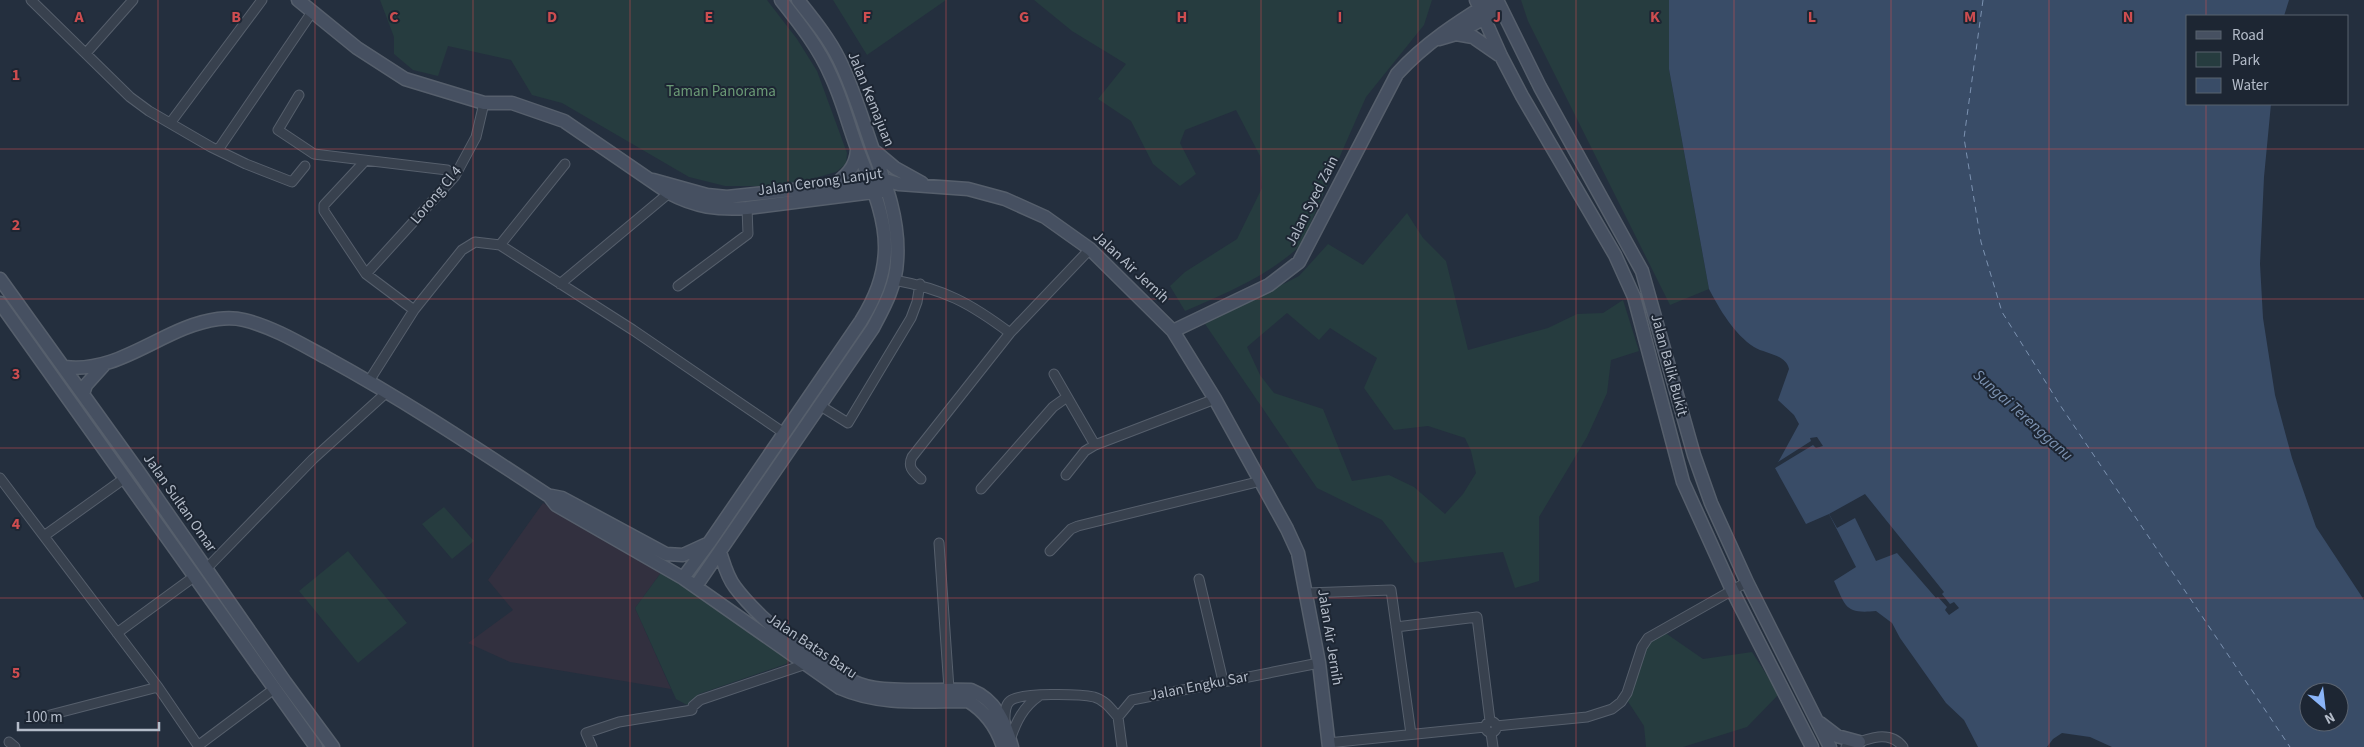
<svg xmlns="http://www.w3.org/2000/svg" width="2364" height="747" font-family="'Source Sans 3',sans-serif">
	<rect width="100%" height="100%" fill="#242f3e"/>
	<path fill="#32303f" d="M543,503L663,570L635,608L671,689L510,662L468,643L513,610L488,580Z"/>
	<path fill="#263c3f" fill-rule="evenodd" d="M380,0H767L797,39L817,71L847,153L846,164L836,172L808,180L764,186H725L689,177L562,103L532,95L511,60L448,46L438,76L413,70L394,54V37Z
		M833,0H946L867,55Z
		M1034,0H1432L1424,25L1366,97L1301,245C1268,276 1226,293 1185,311L1170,286L1185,272L1237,239L1262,188L1260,156L1236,110L1185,130L1180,143L1196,174L1180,186L1153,164L1131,121L1098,99L1126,64L1072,31Z
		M1521,0H1669V69L1709,289L1670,305L1528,21Z
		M1407,213L1423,238L1446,261L1468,350L1548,328L1577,314L1603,313L1623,300L1639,351L1611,360L1607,393L1587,437L1539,517V581L1515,588L1503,552L1415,563L1382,520L1317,488L1205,324L1299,276L1328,244L1363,265ZM1287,313L1319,340L1330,328L1377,358L1364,388L1394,430L1428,426L1465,438L1471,451L1476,473L1463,494L1445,514L1414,487L1389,475L1352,481L1323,409L1274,393L1260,375L1247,347Z
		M444,507L474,541L452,559L422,524Z
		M348,551L407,623L358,663L299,591Z
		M663,570L792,658L786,664L699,694L687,705L676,699L635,608Z
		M1664,632L1703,659L1752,652L1779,694L1747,727L1683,747H1646L1644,726L1627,700L1647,644Z"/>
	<path fill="#394c67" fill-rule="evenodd" d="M1669,0H2289L2284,16H2188V104H2271L2264,177L2260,264L2263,318L2275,395L2292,458L2316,527L2364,600V747H2112L2090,737L2062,733L2053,739L2047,747H1978L1964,720L1946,703L1900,638L1892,623L1876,611C1845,614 1846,607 1834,581L1856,567L1829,514L1806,524L1775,468L1799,424L1794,415L1778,400L1789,369C1786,354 1765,354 1754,347C1734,334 1720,310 1709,289L1669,69ZM2309,692H2339V722H2309Z"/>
	<path fill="#242f3e" d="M1817,437L1823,446L1816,448L1813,445L1775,468V464L1811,441L1810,438Z
		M1865,494L1944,592L1942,594L1950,604L1954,602L1959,608L1949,615L1945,610L1947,607L1938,597L1936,598L1897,553L1876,561L1855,518L1837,528L1829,514Z"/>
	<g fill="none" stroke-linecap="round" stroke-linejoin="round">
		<path stroke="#7c92b1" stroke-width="1" stroke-dasharray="6 5" stroke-linecap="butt" d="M1983,0L1964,138L1981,242L2002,312L2060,405L2290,747"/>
		<defs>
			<path id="street" d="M31,0L130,97L149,111L211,147L246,164L292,182L305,166
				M87,52L133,0
				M299,95L278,130L314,154L447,170L455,176
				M171,122L262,0
				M218,150L312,12
				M365,161L324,205V211L366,274L414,310
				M565,164L500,245L633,330L784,433
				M366,274L455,176L476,137L484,103
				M894,280C944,289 970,303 1010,333
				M560,284L669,193
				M678,286L748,234L747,208
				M1054,374L1095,445
				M369,381L414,310L462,250L475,242L500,245
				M819,405L848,423L911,318L917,302L920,284
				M1066,475L1085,451L1095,445L1215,399
				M0,478L158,687L199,747
				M921,479C914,472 907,468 912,457L1010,333L1090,249
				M981,489L1053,407L1067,397
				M44,536L125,478
				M939,543L949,689
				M1050,551L1071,529L1078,526L1261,481
				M206,569L313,459L387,392
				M1199,579L1223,681
				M1307,593L1391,590L1411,734
				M1396,627L1477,617L1490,721
				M117,633L195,576
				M50,715L158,687
				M1485.5 727a5.5 5.5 0 1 1 11 0a5.5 5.5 0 1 1-11 0Z
				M1005,723C1005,716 1004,706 1010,701C1020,692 1081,694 1094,697C1105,700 1111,709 1118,717
				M1496,726L1587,717L1612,709L1621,702L1627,693L1642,647L1648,638L1747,582
				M1491,733L1493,747
				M1010,740C1016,722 1023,707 1039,696
				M9,742L15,747
				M1328,743L1485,727
				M199,745L274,689
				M592,747L586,733L619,722L692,710L693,706L700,700L806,664
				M1122,747L1118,717L1132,700L1319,663
				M1846,747C1864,740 1889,728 1903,747"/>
			<path id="secondary" d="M298,0L357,48L405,79L484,103H512L564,121L669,193C695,207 718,210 747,208L881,191
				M1476,0L1501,56L1522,96L1615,255L1634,297L1683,482L1732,590L1812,747
				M1497,0L1540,87L1642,271L1694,455L1711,503L1747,582L1830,747
				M1456,34L1473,37L1499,55
				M1439,39L1456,34L1500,9
				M876,152L895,168L922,183
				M653,180L707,195L727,197L885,180L899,184L968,189L1005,199L1045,217L1090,249L1173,331L1215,399L1287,529L1298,553L1319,663L1329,747
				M831,187C845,177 856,168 857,150
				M0,279L138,471L285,682L333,747
				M0,303L316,747
				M1173,331L1269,285L1299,262L1397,74C1424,44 1459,21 1494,0
				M65,367C121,374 164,326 218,319C226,318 236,318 244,320C273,327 301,344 327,358C404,400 476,448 549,496L556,505L683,578L840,688C880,706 926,701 968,701C986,712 997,728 1003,747
				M83,394L86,385L104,365
				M552,496L562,498L666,554L683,555L707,544
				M720,552C724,564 727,577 735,587C760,621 833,682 875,688C904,692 941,689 971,690C996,700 1005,722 1012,747
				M683,578L709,543L861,321C875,298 884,277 885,250C886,214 869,180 857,148C848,124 842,99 831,76C819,48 800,24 781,0
				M696,586L873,328C884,307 896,286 897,261C900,221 886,184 872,147C862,118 853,87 839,59C828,37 813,19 798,0
				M1820,723L1837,736L1859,742"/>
		</defs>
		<use href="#street" stroke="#565f6c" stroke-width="11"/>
		<use href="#secondary" stroke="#565f6c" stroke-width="15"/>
		<use href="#street" stroke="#38414e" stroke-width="9"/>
		<use href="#secondary" stroke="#465061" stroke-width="12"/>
	</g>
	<path fill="none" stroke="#ce4d50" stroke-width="1" stroke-opacity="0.55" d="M158,0V747M315,0V747M473,0V747M630,0V747M788,0V747M946,0V747M1103,0V747M1261,0V747M1418,0V747M1576,0V747M1734,0V747M1891,0V747M2049,0V747M2206,0V16M2206,104V747M0,149H2364M0,299H2364M0,448H2364M0,598H2364"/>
	<g text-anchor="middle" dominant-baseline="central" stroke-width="4" stroke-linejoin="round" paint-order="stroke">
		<g font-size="15" fill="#6b9a76" stroke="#1d2633">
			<text x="721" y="91">Taman Panorama</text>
		</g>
		<g font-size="15" fill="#b4bcc9" stroke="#1d2633">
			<text transform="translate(871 99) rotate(68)">Jalan Kemajuan</text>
			<text transform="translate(820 182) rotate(-8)">Jalan Cerong Lanjut</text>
			<text transform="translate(436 195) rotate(-50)">Lorong Cl 4</text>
			<text transform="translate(1312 201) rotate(-63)">Jalan Syed Zain</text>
			<text transform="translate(1131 267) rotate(43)">Jalan Air Jernih</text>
			<text transform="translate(1669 365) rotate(75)">Jalan Balik Bukit</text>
			<text transform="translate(180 503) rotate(55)">Jalan Sultan Omar</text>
			<text transform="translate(1330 637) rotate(81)">Jalan Air Jernih</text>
			<text transform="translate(812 646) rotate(34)">Jalan Batas Baru</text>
			<text transform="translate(1199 686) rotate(-11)">Jalan Engku Sar</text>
		</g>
		<g font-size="16" font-style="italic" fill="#7c92b1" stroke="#1d2633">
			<text transform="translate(2023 415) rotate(42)">Sungai Terengganu</text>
		</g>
	</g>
	<g font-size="16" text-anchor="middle" font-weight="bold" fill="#ce4d50" stroke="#1d2633" stroke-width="4" stroke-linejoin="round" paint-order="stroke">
		<text x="79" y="22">A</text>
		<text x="236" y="22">B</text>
		<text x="394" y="22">C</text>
		<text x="552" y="22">D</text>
		<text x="709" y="22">E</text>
		<text x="867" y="22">F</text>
		<text x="1024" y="22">G</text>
		<text x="1182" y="22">H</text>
		<text x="1340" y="22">I</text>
		<text x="1497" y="22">J</text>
		<text x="1655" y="22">K</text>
		<text x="1812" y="22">L</text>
		<text x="1970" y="22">M</text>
		<text x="2128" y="22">N</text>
		<text x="16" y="80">1</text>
		<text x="16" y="230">2</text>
		<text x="16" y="379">3</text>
		<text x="16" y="529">4</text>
		<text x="16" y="678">5</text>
	</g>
	<rect x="2186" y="15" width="162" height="90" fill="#1d2633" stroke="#59626f"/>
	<rect x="2196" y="31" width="25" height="8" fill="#465061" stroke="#59626f"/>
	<text x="2232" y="40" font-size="15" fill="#b4bcc9">Road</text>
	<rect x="2196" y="52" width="25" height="15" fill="#263c3f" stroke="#59626f"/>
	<text x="2232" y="65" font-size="15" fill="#b4bcc9">Park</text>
	<rect x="2196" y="78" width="25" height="15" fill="#394c67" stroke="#59626f"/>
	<text x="2232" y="90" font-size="15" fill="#b4bcc9">Water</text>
	<g transform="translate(2324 707) rotate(152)"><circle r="24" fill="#1d2633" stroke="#59626f"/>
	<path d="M0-4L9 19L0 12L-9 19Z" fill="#8ab4f8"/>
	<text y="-8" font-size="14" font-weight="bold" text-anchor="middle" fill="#b4bcc9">N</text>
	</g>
	<path d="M18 722v8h141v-8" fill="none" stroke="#b4bcc9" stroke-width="2.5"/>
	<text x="25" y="722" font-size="15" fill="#b4bcc9" stroke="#1d2633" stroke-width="4" paint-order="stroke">100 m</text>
</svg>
